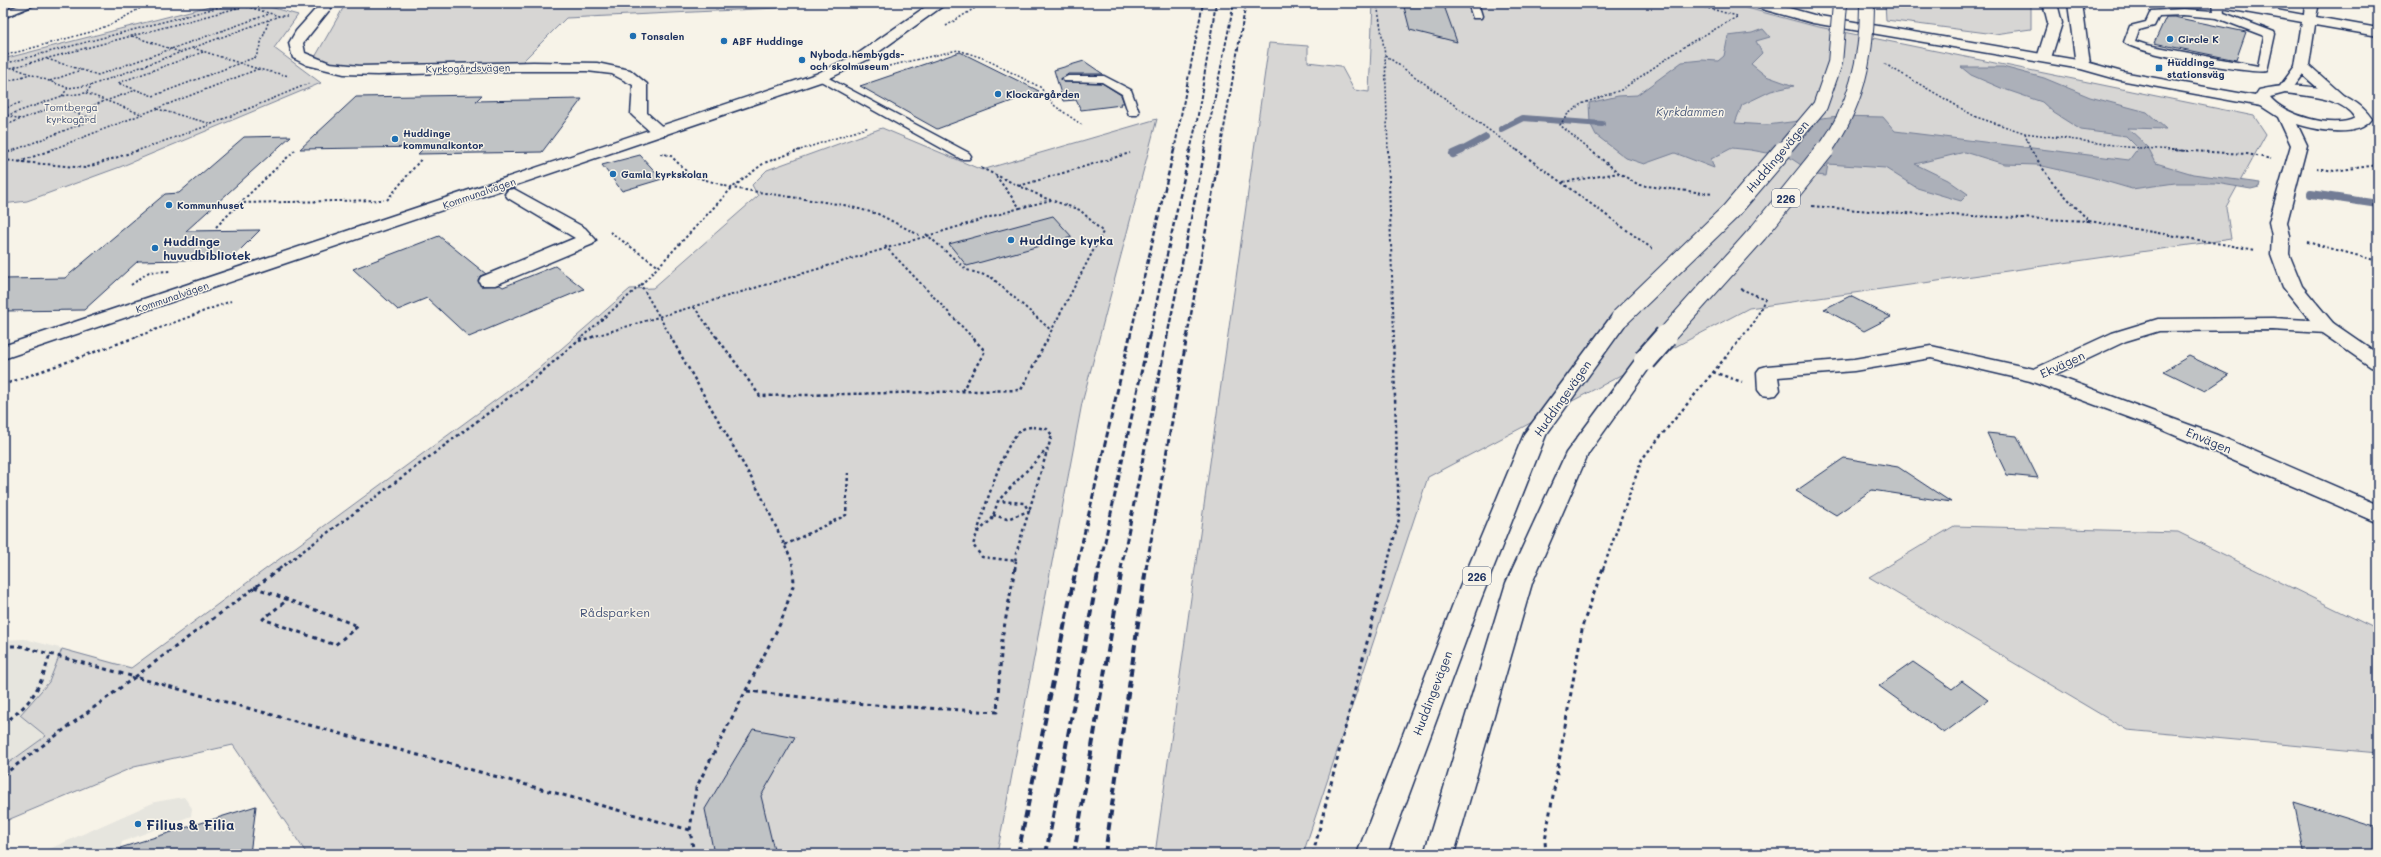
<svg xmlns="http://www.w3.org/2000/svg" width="2381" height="857" font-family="Mali,sans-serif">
	<rect width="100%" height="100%" fill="#f7f3e8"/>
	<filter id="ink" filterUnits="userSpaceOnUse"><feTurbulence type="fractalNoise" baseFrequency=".025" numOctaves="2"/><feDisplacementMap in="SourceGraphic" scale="8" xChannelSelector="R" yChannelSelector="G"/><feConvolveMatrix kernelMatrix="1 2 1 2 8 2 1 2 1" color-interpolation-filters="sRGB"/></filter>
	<g filter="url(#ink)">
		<path fill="#e6e5de" d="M25,639L132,667L46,736L3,767V640Z
			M184,797L192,808L191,816L122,842L119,854H38L155,802Z"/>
		<path fill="#d7d6d4" stroke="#798299" d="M221,3H256L298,15L274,48L321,83L120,167L27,201L3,204V59Z
			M346,3H778V8L566,18L519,65L347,66L314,59Z
			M1373,3H1728L1814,26L2254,116L2266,134L2226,207L2231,239L1749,308L1428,477L1303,854H1155L1269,43L1308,46V62L1341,66L1354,90L1369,92Z
			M1885,3H2031V29L1995,34L1886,20Z
			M1157,119L1082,403L997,854H307L233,745L134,767L3,822V767L46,736L20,715L49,682L62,649L131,668L538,369L630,289L653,288L758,196L752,185L767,170L882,128L982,170Z
			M1954,526L2178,532L2378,630V753L2127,730L1869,577Z"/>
		<path fill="#acb0b9" stroke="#727c95" d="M1763,29L1770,37L1756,41L1762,53L1751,64L1766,76L1794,86L1771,91L1742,105L1735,123L1767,125L1838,116L1883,117L1895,131L2129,160L2138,148L2126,136L2081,130L2054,113L2042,102L2001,88L1971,75L1961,67H2003L2044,78L2090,97L2147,112L2166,129L2128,128L2148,147L2156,163L2193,174L2260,183L2259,187L2251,189L2216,183H2175L2132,189L2091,177L2038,165L2004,164L1965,152L1915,164L1948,180L1968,194L1961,201L1917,188L1885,168L1828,164L1826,176L1816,175L1789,157L1751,150L1732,148L1711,159L1714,168L1675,153L1644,164L1626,158L1596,135L1590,123L1589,103L1618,96L1637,95L1682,62L1702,60L1718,61L1724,56L1728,36L1752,33Z"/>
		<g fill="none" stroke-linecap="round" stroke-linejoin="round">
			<path stroke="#727c95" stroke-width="6" d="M1501,129L1523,118L1602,124
				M1460,151L1486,137"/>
			<path stroke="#727c95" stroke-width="8" d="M1453,154L1462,150
				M2311,194L2378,204"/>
		</g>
		<path fill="#c0c3c5" stroke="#1b2f5e" d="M1403,3H1443L1457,42L1410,30Z
			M2166,17H2174L2246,32L2236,60L2154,43Z
			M960,52L1039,91L937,129L860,86Z
			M1084,61L1103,74H1068L1061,80L1064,82L1102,83L1121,95L1124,103H1120L1121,105L1081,110L1076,100L1063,101L1054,70Z
			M482,95L476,101L582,99L542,152L418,154L425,147L300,149L356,97Z
			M291,136L186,231L260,230L231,259L138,261L84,310L3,311V279L65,278L165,194L179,193L244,137Z
			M640,155L662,179L622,191L602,165Z
			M1053,216L1072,237L967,266L949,244Z
			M439,236L486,274L480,276L478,280L481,286L500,285L503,287L555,266L584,289L469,337L427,298L398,310L353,269Z
			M1850,296L1891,317L1864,331L1824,309Z
			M2189,356L2229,375L2205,391L2164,371Z
			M1987,433L2017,436L2038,478L2007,475Z
			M1844,458L1898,467L1951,502L1872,490L1836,515L1796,491Z
			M1913,662L1952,689L1962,681L1988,700L1944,733L1879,686Z
			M753,729L795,737L761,796L775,854H714L705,809Z
			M2294,802L2378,828V854H2314L2304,851Z
			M256,806L250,854H120V848Z"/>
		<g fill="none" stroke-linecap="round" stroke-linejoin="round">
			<defs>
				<path id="service" d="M25,3H39L3,18V11Z
					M1468,3H1478L1482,16L1481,18H1473Z
					M2213,3H2223L2224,13L2274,32L2275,34L2267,71C2252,75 2132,52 2124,42L2130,26L2146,22L2151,11L2183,9L2214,11ZM2183,15L2217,18L2264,36L2258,66L2147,45L2135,41L2139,30L2154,26L2159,16Z
					M821,74L969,153L971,156L969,159H961L817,79V75Z
					M1068,76H1104L1131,90L1139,112L1137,115H1129L1122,94L1102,82L1064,81L1062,79Z"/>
				<path id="minor" d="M321,3H335L303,43L305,53L330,63L360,66L533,62L597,63L630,70L647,84V113L668,132L666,135H654L634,117L631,114L633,85L612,74L587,71H515L377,75L344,74L307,65L293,58L289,43L296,31Z
					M2209,3H2238L2304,15L2305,3H2319L2316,17L2378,28V36L2315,25L2309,65L2345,97L2348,100L2345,103H2335L2303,75L2290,92H2280L2278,89L2295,66L2302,22L2216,7Z
					M514,189L585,228L596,240L593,244L495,285H481L479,281L481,277L575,238L508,198L505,194L508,190Z
					M2273,318L2326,321L2333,323L2336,327L2333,331L2326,333L2273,330L2159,331L2126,341L2054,375L2217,435L2378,505V523L2158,428L2030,381L1931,358L1854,371L1778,377L1780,390L1776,395L1769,396L1762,395L1758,390L1757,372L1760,368L1767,366L1854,359L1931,346L2034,369L2112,333L2158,319Z"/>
				<path id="tertiary" d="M931,3H947L869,59L826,80L3,359V346L816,74L859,53Z
					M1749,3H1771L1814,15L2083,61L2122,72L2255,96L2259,90C2295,81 2349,85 2372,119C2358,139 2316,130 2297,124L2307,145L2287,222L2290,236L2289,254L2302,286L2333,323L2378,354V369L2371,367L2319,331L2283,287L2271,254L2272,236L2269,222L2291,145L2278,117L2261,106L2120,80L2081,69L1813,23L1751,6ZM2285,93C2307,96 2342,97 2355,118C2335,130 2283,115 2270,97Z"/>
				<path id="primary" d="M2043,3H2057L2062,23L2051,58L2044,62L2037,58L2048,23Z
					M2068,3H2082L2090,65L2088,68L2083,69L2076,65Z
					M1620,312L1627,314L1630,318L1546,435L1481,599L1387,854H1357L1455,599L1524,434L1613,314Z
					M1645,354L1652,356L1655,360L1588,454L1532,583L1454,854H1424L1506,583L1566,453L1638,356Z"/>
			</defs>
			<use href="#service" stroke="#1b2f5e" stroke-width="3"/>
			<use href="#minor" stroke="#1b2f5e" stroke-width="3"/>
			<use href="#tertiary" stroke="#1b2f5e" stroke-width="3"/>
			<use href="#primary" stroke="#1b2f5e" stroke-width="3"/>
			<path stroke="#1b2f5e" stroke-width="1.5" stroke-dasharray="2 2" stroke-linecap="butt" d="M1377,3L1385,55L1388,151
				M1689,3L1737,16
				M946,26L983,3
				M132,36L180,52
				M193,48L258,69L289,76
				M203,52L118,83L153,96L256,57L269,20
				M1385,55L1518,151
				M3,56L94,31L116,22L149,3
				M47,59L98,75L269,14
				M3,64L235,3L279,16
				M1885,64L1976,117L2025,133L2127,147L2188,151
				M889,66L958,50L983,58L1040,87L1055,106L1082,125
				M14,68L68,88
				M3,70L245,6
				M50,81L81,70
				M3,83L30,74
				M86,93L141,114
				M62,96L68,88L92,85L279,16H287
				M3,109L22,102
				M157,109L212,124
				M75,112L136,90
				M3,114L20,119
				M3,117L62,96L86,93L92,85
				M3,126L56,106L94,119L12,151
				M2025,133L2031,151
				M48,151L258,69
				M136,151L207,126L310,83
				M797,151L869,127
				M1591,151L1560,125L1567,115L1581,104L1621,90L1688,44L1737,17"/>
			<path stroke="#1b2f5e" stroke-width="2" stroke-dasharray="2.5 2.5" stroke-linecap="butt" d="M295,150L240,203L384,200
				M1388,150L1394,337
				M1517,150L1654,250
				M1590,150L1619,173
				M2171,150L2247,154L2271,159
				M3,154L14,150
				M660,154L670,155L690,175L732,188L844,205L878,214L919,235
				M3,160L85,168L139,150
				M19,162L51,150
				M981,168L1045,198L1080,210L1103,232L1048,337
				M2317,168L2334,171L2378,165
				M1563,182L1619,173L1639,185L1712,194
				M1019,186L1130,153
				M387,200L422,158
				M1812,206L1881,212L2089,221L2051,181L2031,150
				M1020,208L1051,200
				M2089,221L2256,250
				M216,227L240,203
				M610,232L659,267
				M926,234L967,270L991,277L1052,331
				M2307,242L2378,261
				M885,246L972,337
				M131,285L149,272L171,271
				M1741,289L1765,299L1755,321L1742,337
				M694,307L716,337
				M136,337L231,301
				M582,337L641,285
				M592,337L1020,208L996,176
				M671,337L641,285L732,188L764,163L800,150"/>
			<path stroke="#1b2f5e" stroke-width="2.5" stroke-dasharray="3 3" stroke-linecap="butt" d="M670,336L761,495L792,561L793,569
				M716,336L760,396L1021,390L1049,336
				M579,341L596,336
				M1713,372L1742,382
				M3,385L139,336
				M962,391L985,351L971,336
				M1033,427L1047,429L1052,435L1015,557L1016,561L982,557L973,545C982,520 1001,445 1021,430C1024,428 1029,427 1033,427Z
				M993,515L1007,519L1029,511L1024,503L999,501
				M978,532L992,519L998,501L1048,448
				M785,545L846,515L848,473
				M279,569L535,378L583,336
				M1015,569L1016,561
				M1386,569L1399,519L1393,336
				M1603,569L1642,459L1743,336"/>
			<path stroke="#1b2f5e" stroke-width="3" stroke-dasharray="4 4" stroke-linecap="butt" d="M254,587L358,626L335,645L263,619L286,601
				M3,646H20L135,677L281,568
				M747,691L874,705L997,712L1002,639L1015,568
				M3,724C33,702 40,689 50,654
				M3,775L135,677L690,830
				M694,854L690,830L696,788L781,622L794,583L793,568
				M1313,854L1386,568
				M1546,854L1545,841L1583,624L1603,568"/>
			<use href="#service" fill="#f7f3e8" fill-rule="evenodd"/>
			<use href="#minor" fill="#f7f3e8" fill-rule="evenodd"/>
			<use href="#tertiary" fill="#f7f3e8" fill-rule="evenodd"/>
			<use href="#primary" fill="#f7f3e8" fill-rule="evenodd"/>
			<path stroke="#1b2f5e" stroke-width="2" stroke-dasharray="4 2" stroke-linecap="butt" d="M1174,151L1203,3
				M1190,151L1197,121L1216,3
				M1204,151L1234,3
				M1220,151L1246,3"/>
			<path stroke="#1b2f5e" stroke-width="2.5" stroke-dasharray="5 2.5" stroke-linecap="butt" d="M1130,337L1174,150
				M1149,337L1190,150
				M1167,337L1205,150
				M1187,337L1220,150"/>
			<path stroke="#1b2f5e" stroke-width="3" stroke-dasharray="6 3" stroke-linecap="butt" d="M1076,569L1130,336
				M1099,569L1149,336
				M1121,569L1167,336
				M1146,569L1187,336"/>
			<path stroke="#1b2f5e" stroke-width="4" stroke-dasharray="8 4" stroke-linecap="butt" d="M1018,854L1076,568
				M1046,854L1099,568
				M1074,854L1122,568
				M1105,854L1146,568"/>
			<defs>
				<path id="primary-bridge-far2" d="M1782,151L1820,106L1835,63L1840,4
					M1824,151C1856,107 1867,59 1867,6"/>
				<path id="primary-bridge-far1" d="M1620,318L1730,212L1783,150
					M1665,337L1758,233L1825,150"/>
				<path id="primary-bridge" d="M1645,360L1666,336"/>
			</defs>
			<use href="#primary-bridge-far2" stroke="#1b2f5e" stroke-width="16" stroke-linecap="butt"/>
			<use href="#primary-bridge-far1" stroke="#1b2f5e" stroke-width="20" stroke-linecap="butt"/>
			<use href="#primary-bridge" stroke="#1b2f5e" stroke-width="26" stroke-linecap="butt"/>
			<use href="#primary-bridge-far2" stroke="#f7f3e8" stroke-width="14"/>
			<use href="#primary-bridge-far1" stroke="#f7f3e8" stroke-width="18"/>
			<use href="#primary-bridge" stroke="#f7f3e8" stroke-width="22"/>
		</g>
	</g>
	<g fill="#1f6fb2" stroke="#f7f3e8" stroke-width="1.5">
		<circle cx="633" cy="36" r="4"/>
		<circle cx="2170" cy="39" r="4"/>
		<circle cx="724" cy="41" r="4"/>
		<circle cx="802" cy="60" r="4"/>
		<rect x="2155" y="64" width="8" height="8" rx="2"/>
		<circle cx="998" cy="94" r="4"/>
		<circle cx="395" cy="139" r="4"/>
		<circle cx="613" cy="174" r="4"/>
		<circle cx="169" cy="205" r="4"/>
		<circle cx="1011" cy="240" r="4"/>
		<circle cx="155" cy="248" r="4"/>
		<circle cx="138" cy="824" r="4"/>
	</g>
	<g text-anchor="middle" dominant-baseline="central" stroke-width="3" stroke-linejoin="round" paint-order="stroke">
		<g font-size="10" font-weight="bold" fill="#1b2f5e" stroke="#f7f3e8" text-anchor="start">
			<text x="641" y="36">Tonsalen</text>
			<text x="2178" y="39">Circle K</text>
			<text x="732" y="41">ABF Huddinge</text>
			<text x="810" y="54">Nyboda hembygds-<tspan x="810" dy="12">och skolmuseum</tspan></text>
			<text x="2167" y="62">Huddinge<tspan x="2167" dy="12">stationsväg</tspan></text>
			<text x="1006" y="94">Klockargården</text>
			<text x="403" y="133">Huddinge<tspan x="403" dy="12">kommunalkontor</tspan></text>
			<text x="621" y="174">Gamla kyrkskolan</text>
			<text x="177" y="205">Kommunhuset</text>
		</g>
		<g font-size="10" fill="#1b2f5e" stroke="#f7f3e8">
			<text transform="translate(468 68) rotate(-1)">Kyrkogårdsvägen</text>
			<text transform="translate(479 193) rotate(-19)">Kommunalvägen</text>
			<text transform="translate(172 297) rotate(-19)">Kommunalvägen</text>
		</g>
		<g font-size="10" fill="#415076" stroke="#f7f3e8">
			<text x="71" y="107">Tomtberga<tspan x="71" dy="12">kyrkogård</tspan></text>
		</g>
		<g font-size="11" font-style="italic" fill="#465679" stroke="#f7f3e8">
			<text x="1690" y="111">Kyrkdammen</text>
		</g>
		<g fill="#f7f3e8" stroke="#5d6a87" stroke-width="1">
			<rect x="1772" y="189" width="28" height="18" rx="3"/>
			<rect x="1463" y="567" width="28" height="18" rx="3"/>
		</g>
		<g font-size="11" font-weight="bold" fill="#1b2f5e">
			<text x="1786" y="198">226</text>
			<text x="1477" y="576">226</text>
		</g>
		<g font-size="12" fill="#1b2f5e" stroke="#f7f3e8">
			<text transform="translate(1777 156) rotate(-50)">Huddingevägen</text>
			<text transform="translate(2062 364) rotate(-25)">Ekvägen</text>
			<text transform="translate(1562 398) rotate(-55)">Huddingevägen</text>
			<text transform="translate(2209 440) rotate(23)">Envägen</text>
			<text transform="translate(1432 693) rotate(-69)">Huddingevägen</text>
		</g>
		<g font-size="12" font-weight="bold" fill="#1b2f5e" stroke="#f7f3e8" text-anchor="start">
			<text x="1019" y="240">Huddinge kyrka</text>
			<text x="163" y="241">Huddinge<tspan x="163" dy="14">huvudbibliotek</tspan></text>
		</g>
		<g font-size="12" fill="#415076" stroke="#f7f3e8">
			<text x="615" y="612">Rådsparken</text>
		</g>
		<g font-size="14" font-weight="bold" fill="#1b2f5e" stroke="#f7f3e8" text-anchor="start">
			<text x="146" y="824">Filius &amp; Filia</text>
		</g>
	</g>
	<rect width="2381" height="857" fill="none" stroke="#f7f3e8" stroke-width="16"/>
	<rect x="8" y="8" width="2365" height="841" fill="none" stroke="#1b2f5e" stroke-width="1.5" filter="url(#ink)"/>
</svg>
